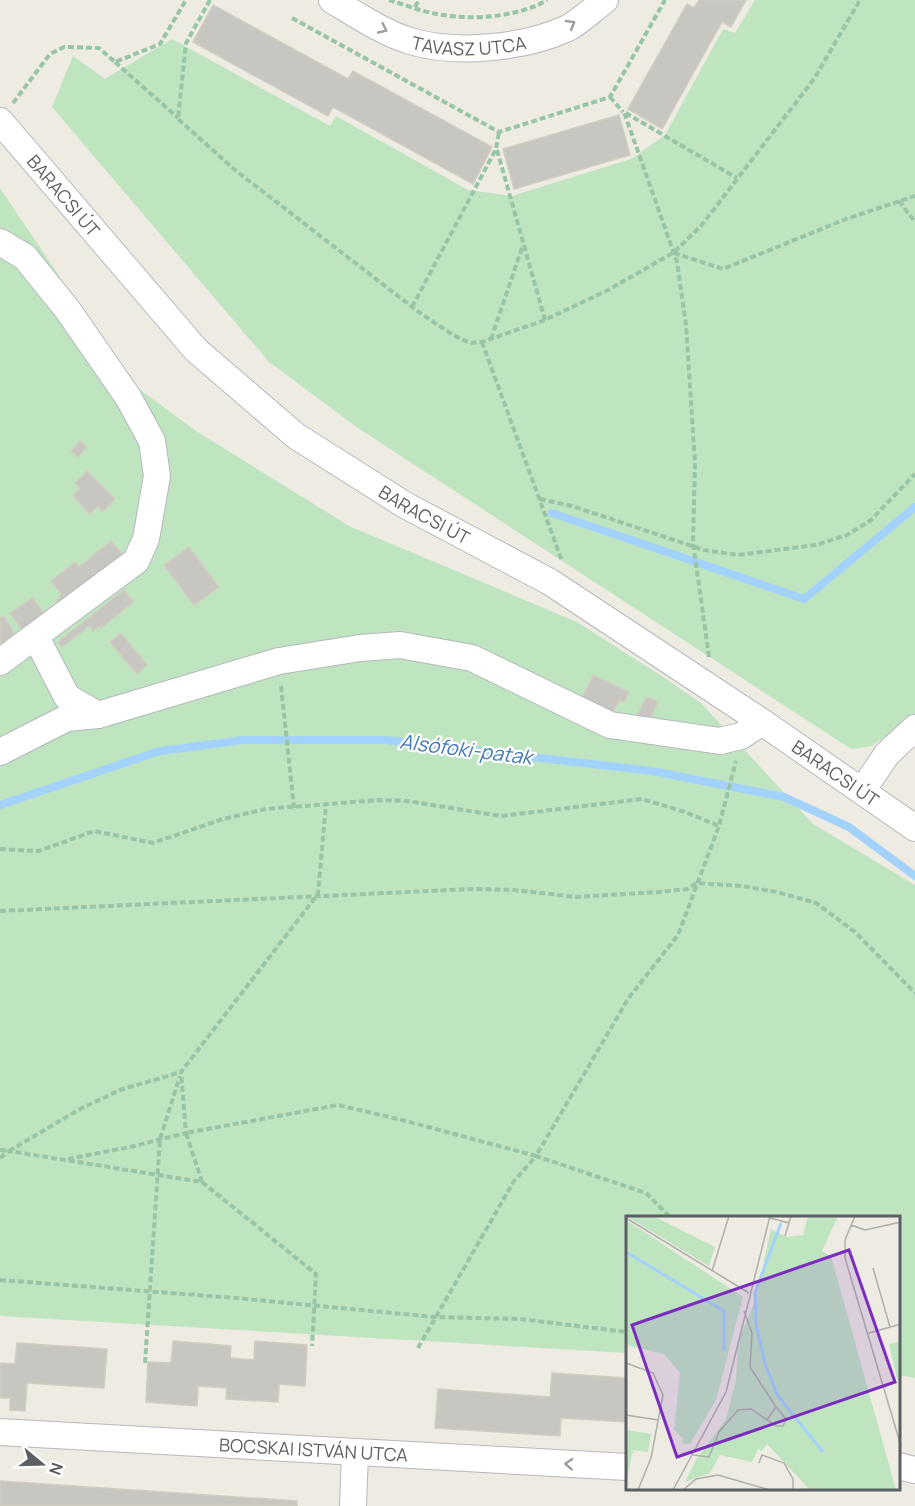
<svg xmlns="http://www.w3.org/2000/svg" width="915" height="1506" font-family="Manrope,sans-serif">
	<rect width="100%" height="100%" fill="#edebe2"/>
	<path fill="#bfe4c0" d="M755,0H915V714L872,746L851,749L358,428L269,362L52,107L73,56L105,79L172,39L330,126L336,116L468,190L512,196L631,159L665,135L723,29L735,33Z
		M0,188L131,383L196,431L349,526L577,622L666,679L701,703L813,824L915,885V1378L899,1375L898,1218H627V1353L0,1316Z"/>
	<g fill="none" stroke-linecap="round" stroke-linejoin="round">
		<path stroke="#a3d3fc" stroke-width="8" d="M552,513L804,599L915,507
			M0,805L160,751L244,740H386L652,771L784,797L849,827L915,876"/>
	</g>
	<path fill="#c8c6c0" stroke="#d2cdc1" stroke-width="1.5" d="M699,0H746L731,27L722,22L662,129L628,109L687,4L694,8Z
		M213,5L348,79L353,71L492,147L473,184L333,107L328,116L193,42Z
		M619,115L630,155L514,189L503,149Z
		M80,441L87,447L78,457L71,451Z
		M87,471L115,499L103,512L98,506L90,514L73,496L80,488L75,483Z
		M111,541L125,558L63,608L57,600L62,595L51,581L75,562L79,567Z
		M189,547L219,587L194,605L164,565Z
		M124,590L133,602L101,628L99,626L93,631L89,626L62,647L58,642Z
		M33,598L45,615L22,630L10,613Z
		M4,616L15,635L0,644V618Z
		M121,633L147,665L137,674L110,642Z
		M593,675L629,692L624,702L619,700L609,720L579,705Z
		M646,697L658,702L649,721L637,716Z
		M173,1341L231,1346L230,1358L254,1360L255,1341L307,1345L305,1386L279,1384L278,1402L226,1399L227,1388L198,1386L197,1406L146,1402L148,1362L171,1363Z
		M17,1343L107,1349L104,1388L27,1383L25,1411L10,1410V1398H0V1363L15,1364Z
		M552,1373L627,1378V1422L561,1418L560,1436L435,1428L438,1389L550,1397Z
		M0,1481L297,1501V1506H0Z"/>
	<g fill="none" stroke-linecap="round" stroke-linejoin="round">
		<defs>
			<g id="minor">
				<path id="s1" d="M332,0C357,15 382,32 410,41C456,55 525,48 568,28C581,21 593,9 605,0"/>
				<path id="s2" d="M0,121L196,350L296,436L405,505L550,582L762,722L915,828"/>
				<path d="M0,242L25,257L67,309L128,397L152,441L157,476L146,539L136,561L0,662"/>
				<path d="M36,637L67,697L98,715L279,661L360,648L400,645L472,658L610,725L720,741L741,736L762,722"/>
				<path d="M0,752L67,718L98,715"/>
				<path d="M862,791L887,754L915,728"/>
				<path id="s3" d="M0,1432L627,1467"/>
				<path d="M898,1466L915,1470"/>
				<path d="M353,1506L355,1453"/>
			</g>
		</defs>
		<use href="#minor" stroke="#b5b8bd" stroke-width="28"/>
		<path stroke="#99c5a7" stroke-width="4" stroke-dasharray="6 3" stroke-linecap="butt" d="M210,0L186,43L178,119L235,170L420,313L453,335L470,343L482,342L545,320L608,290L673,253L701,226L814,79L860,0
			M389,0C406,5 425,13 443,15C475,20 518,17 547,0
			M415,7L419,0
			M292,18L499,132L610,97L665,0
			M115,62L178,118
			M610,97L623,112
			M13,103L50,54L64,47L99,48L115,62L160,44L186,0
			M497,150L545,320
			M899,201L915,222
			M674,253L723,269L846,219L915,196
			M412,307L496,149L499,132
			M491,339L523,245
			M482,342L562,561
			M540,499L572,506L704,550L738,555L816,545L847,535L871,520L915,474
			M709,657L693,542L695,463L686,325L677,262L624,112L737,178
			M281,686L294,808
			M0,849L39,851L94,831L153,843L223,819L266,809L379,800L407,801L501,816L642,799L685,812L719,826
			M0,911L472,889L515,890L575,897L659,892L687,889L697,883L742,886L777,892L816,903L855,932L915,993
			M0,1150L9,1151L80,1109L120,1090L181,1072
			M0,1158L9,1151L202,1182L316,1274L312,1346
			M68,1159L130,1147L186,1133L181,1072L318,894L326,805
			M202,1182L186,1133L338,1105L406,1121L536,1156L628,999L678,935L719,826L736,761
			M0,1280L236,1298L434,1317L520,1319L627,1332
			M418,1348L514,1181L536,1156L646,1193L671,1218
			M145,1363L160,1139L180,1076"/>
		<use href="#minor" stroke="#fff" stroke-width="26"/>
	</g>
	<defs><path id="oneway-chevron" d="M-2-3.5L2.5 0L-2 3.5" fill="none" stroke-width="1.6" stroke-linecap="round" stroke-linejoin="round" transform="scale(1.5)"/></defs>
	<g stroke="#9d9ea1">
		<use href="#oneway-chevron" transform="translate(571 24) rotate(-30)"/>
		<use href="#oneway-chevron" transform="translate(383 29) rotate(25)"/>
		<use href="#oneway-chevron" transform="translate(569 1464) rotate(-177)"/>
	</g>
	<g text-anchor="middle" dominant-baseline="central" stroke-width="4.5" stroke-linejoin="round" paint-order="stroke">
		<g font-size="18" fill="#5b5e63" stroke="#fff">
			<text stroke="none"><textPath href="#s1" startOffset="148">TAVASZ UTCA</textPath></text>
			<text stroke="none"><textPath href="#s2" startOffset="98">BARACSI ÚT</textPath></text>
			<text stroke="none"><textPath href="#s2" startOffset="584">BARACSI ÚT</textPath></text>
			<text stroke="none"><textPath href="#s2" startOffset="1070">BARACSI ÚT</textPath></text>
			<text stroke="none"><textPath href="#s3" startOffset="314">BOCSKAI ISTVÁN UTCA</textPath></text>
		</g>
		<g font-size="20" font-style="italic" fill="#4379b6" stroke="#fff">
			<text transform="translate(466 749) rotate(7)">Alsófoki-patak</text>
		</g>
	</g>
	<g transform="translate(626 1216)">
		<rect width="274" height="274" fill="#edebe2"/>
		<path d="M0,0H27L89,31L83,50ZM182,0H212L196,35L205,40L270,274H184L141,228L136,235L132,233L126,246L94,239L84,257L59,266L71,242L100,203L110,164L112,126L130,82L145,13L161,21L177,19ZM0,4L117,81L90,184L64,228L56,227L57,222L48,214L54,157L38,138L0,129ZM274,125H275L274,175L263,128ZM0,214L25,218L22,236L7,234L0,268Z" fill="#bfe4c0"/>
		<path fill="none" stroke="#a3d3fc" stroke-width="3" d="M155,7L129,77L130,108L139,148L152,180L197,236M0,36L98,95V135"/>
		<path fill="none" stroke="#afafab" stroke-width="1.5" d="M229,0L219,24V42L275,230M0,2L123,77M144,2L163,7M225,9L239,14L275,6M159,20L165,0M247,52L264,111M86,55L103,0M118,95L126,117L124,151L150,191L141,204M243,117L275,108M0,147L27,157L37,179L25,242L12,274M0,199L32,204M67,239L83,241L93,216L112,194L125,193L150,210H157L160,203L150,191M133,247L136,239L158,247L167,263V274M47,274L100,176L144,0M57,274L70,263L92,259L144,274"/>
		<path fill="#7b2cbf" fill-opacity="0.15" stroke="#7b2cbf" stroke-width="3" d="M223,34L269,166L51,241L6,109Z"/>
		<rect width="274" height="274" fill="none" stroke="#5b5e63" stroke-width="3"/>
	</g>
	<g transform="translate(42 1464) rotate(109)" stroke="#ffffff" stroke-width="4.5" paint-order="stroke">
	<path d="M0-4.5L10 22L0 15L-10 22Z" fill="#5b5e63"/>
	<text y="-9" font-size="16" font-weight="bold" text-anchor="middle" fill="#5b5e63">N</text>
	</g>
</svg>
